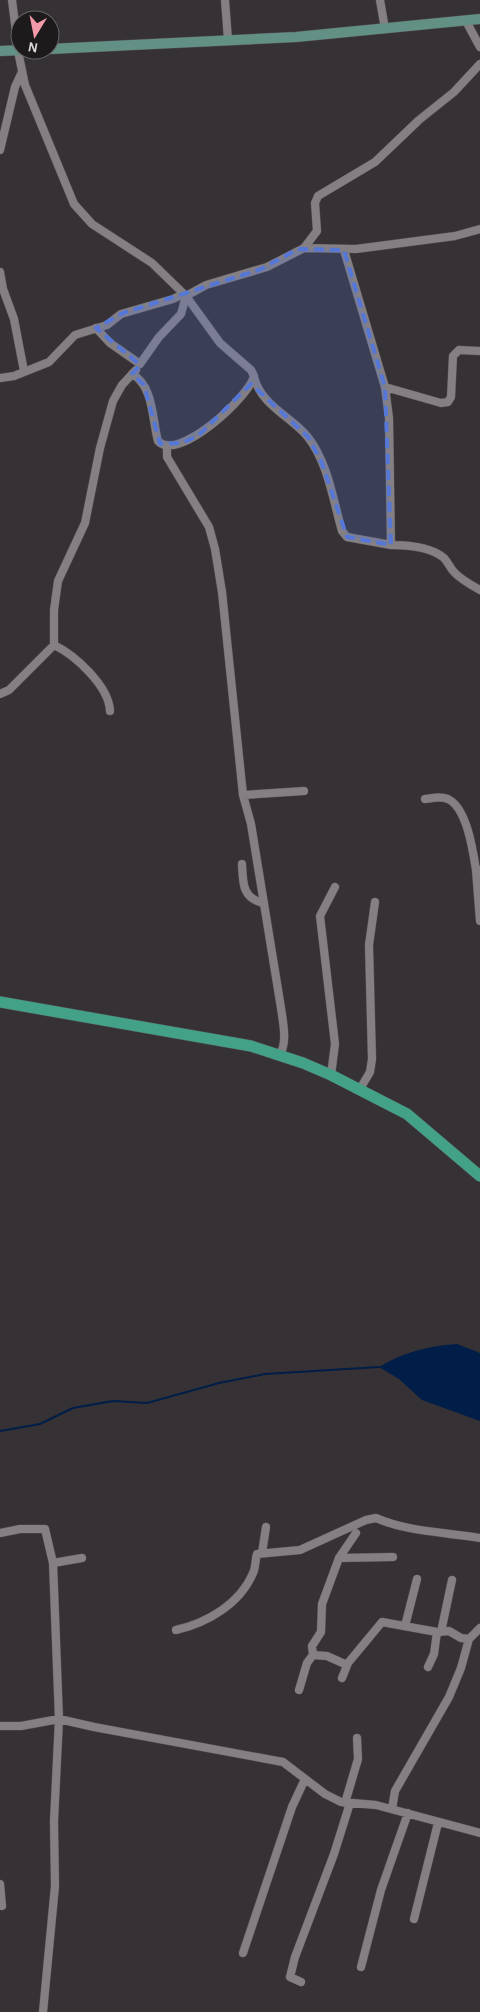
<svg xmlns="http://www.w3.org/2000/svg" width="480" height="2012" font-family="'Alegreya Sans',sans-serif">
	<rect width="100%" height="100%" fill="#353135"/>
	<path fill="#001e47" d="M457,1344L480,1353V1421L422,1400L399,1379L379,1367C404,1352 428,1346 457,1344Z"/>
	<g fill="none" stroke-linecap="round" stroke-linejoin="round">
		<path stroke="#001e47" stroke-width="2" d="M0,1431L40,1424L73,1408L113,1401L147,1403L219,1383L265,1374L379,1367"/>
		<defs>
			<path id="street" d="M12,0L19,56L25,85L74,204L92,224L152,263L186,296L220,343L251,370L254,376C250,396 178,463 158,441C152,420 154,386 132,374
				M225,0L228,40
				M380,0L385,29
				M466,21L480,47
				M0,150L15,87L22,72
				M304,248L317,231L315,203L318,196L375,162L419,120L454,92L480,64
				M344,250L385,387L389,418L391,545C408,545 431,547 444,558C448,562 450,568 454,572C460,579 471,585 480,590
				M0,272L3,289L14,319L24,371
				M96,328L110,343L140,364L159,337L181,314L186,296L206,285L267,267L304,248L356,249L455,236L480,229
				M254,377C261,405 290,416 307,436C328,462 333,500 342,531L347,537L391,545
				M0,378L14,376L49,362L75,335L107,325L121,314L173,299L183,294
				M385,387L441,403L448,402L451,397L453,356L459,350L480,351
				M167,445V457L209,527L215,549L222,592L243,795
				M54,645V610L58,581L85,523L100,448L113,401L122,385L136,370
				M0,694L9,690L54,645C75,655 109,686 110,711
				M425,799C433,798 441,796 448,799C467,808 473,851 476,870
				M242,864C243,883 242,898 263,903
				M480,870H476L480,921
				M279,1056C288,1043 283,1023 281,1008L251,824L243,795L304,791
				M331,1075L335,1044L320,916L335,887
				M360,1089L370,1072L372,1059L369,945L375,902
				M0,1533L20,1529H45L53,1563L59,1719L54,1821L55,1886L43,2012
				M262,1553L266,1527
				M339,1558L393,1557
				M53,1563L82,1558
				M405,1626L417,1579
				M176,1630C207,1623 240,1604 253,1573C256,1567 255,1560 257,1554L300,1550L366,1520L376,1518C408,1532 445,1532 480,1538
				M441,1632L452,1580
				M313,1655L312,1646L321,1632L322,1604L339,1558L356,1533
				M428,1667L434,1654L437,1632
				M342,1678L348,1663L382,1622L437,1632L449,1631L461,1638L469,1639
				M299,1690L307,1663L313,1655L327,1656L347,1665
				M0,1726H21L59,1719L94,1727L283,1762L325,1794L341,1802L376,1805L480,1833
				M345,1803L358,1759L357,1738
				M392,1809L395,1791L449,1697L461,1668L469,1639L480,1628
				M0,1884L2,1906
				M414,1919L438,1823
				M243,1953L292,1807L305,1779
				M361,1967L381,1890L408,1813
				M301,1982L290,1977L295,1957L334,1854L350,1803"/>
			<path id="secondary" d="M50,49L296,37L480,19
				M0,51L24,50"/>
			<path id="primary" d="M0,1002L251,1046L303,1063L331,1075L407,1114L480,1176"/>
		</defs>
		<use href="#street" stroke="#524e51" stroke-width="9"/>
		<use href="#secondary" stroke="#524e51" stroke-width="11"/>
		<use href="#primary" stroke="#524e51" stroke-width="12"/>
		<use href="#street" stroke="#847f83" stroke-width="8"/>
		<use href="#secondary" stroke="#639085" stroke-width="10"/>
		<use href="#primary" stroke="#43a188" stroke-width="11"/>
	</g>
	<path fill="#5577d8" fill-opacity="0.2" stroke="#5577d8" stroke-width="4" stroke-dasharray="10 6" stroke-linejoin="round" d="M298,249L344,250L385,387L391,545L347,537L321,461L308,437L251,384L198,436L182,443L160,444L144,385L132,374L140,365L96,328L123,313L261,269Z"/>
	<g transform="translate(35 35) rotate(190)"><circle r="24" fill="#1c1a1b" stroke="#686567"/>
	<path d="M0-4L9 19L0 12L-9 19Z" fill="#f39aa9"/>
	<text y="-8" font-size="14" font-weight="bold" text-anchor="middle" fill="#d9d6d8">N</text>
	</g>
</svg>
